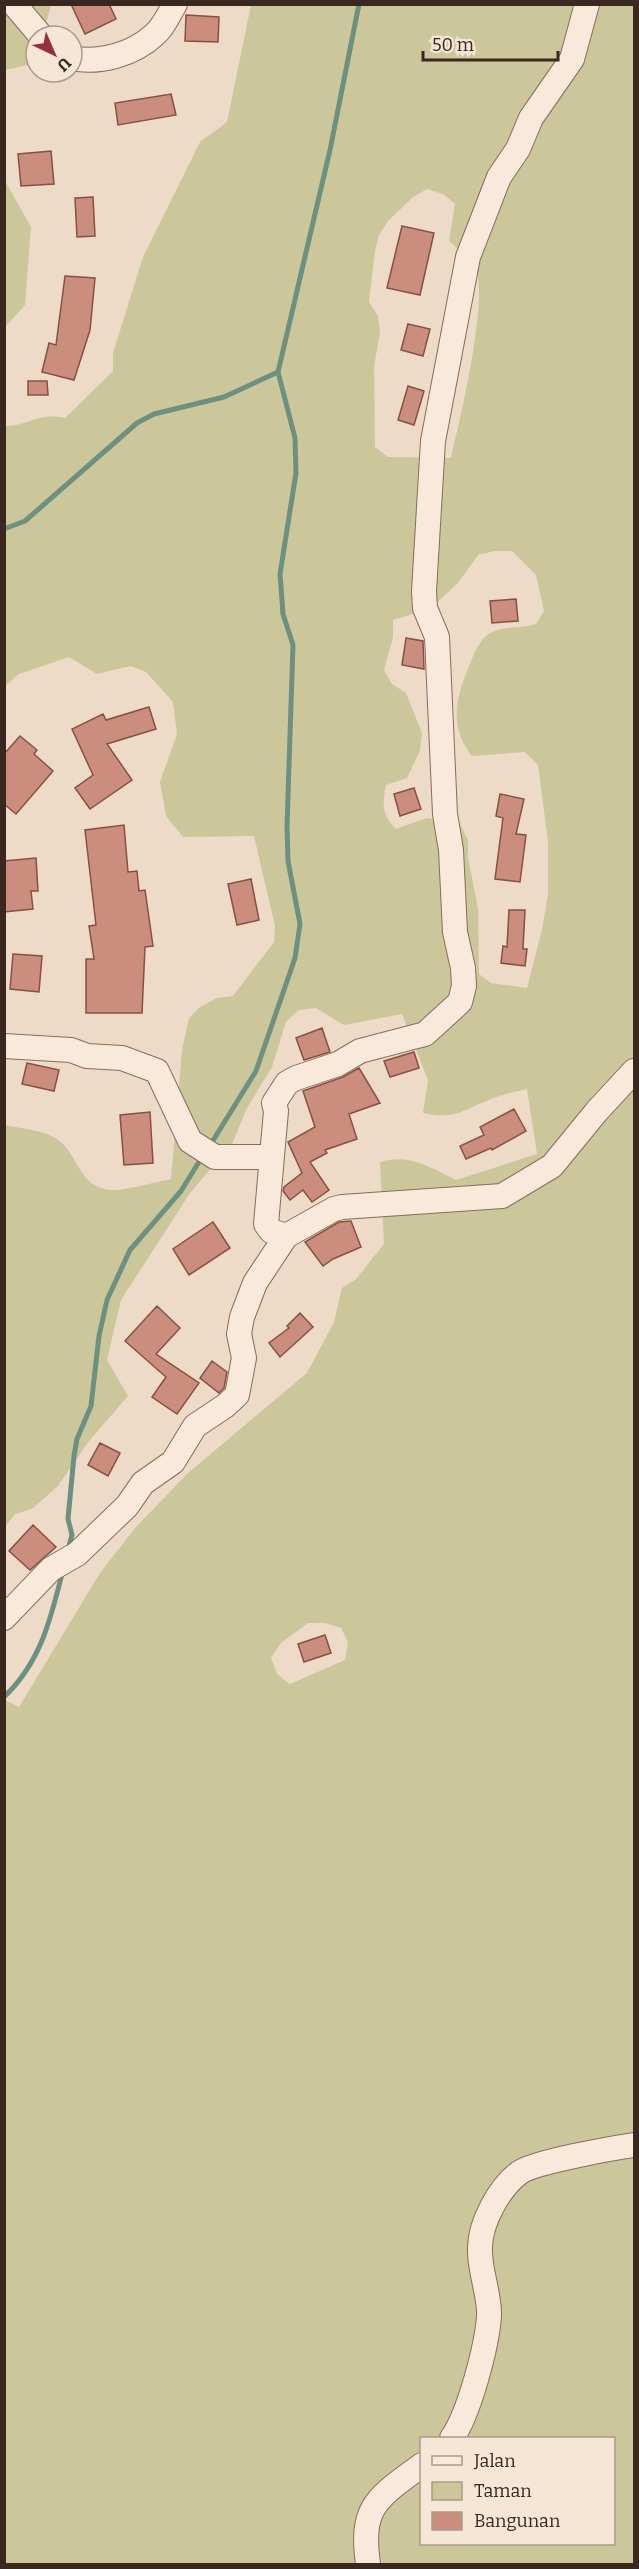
<svg xmlns="http://www.w3.org/2000/svg" width="639" height="2569" font-family="Bitter,serif">
	<rect width="100%" height="100%" fill="#eddac7"/>
	<path fill="#ccc79b" fill-rule="evenodd" d="M4,5H51L43,36H36V63L5,70Z
		M251,5H634V2564H5V1700L19,1707L100,1573L136,1527L188,1473L307,1373L334,1322L342,1288L356,1279L384,1244L380,1162C409,1153 430,1167 456,1180L537,1154L527,1089C515,1092 502,1094 491,1099C463,1110 455,1120 423,1113L428,1080L402,1014L344,1025L316,1008L299,1010L286,1022L272,1067L247,1108L232,1144L190,1193L121,1300L107,1360L128,1396L89,1441L58,1486L32,1509L15,1514L5,1527V1125C22,1129 49,1130 62,1143C79,1159 80,1187 111,1190C126,1191 154,1182 171,1179L182,1050L189,1018L200,1007L217,998L233,996L274,942L275,926L254,836L183,837L166,816L160,782L177,734L173,702L146,672L131,666L97,674L69,657L19,674L5,686V426C29,426 38,412 65,418L113,371V353L143,257L200,142L227,122ZM427,189L443,194L455,204L449,241C457,249 469,258 475,268C490,294 459,425 451,458L388,457L375,447L374,367L380,332L378,316L369,302L375,251L379,235L388,221L413,197ZM495,551H512L536,575L544,611L536,624C521,629 499,625 486,636C478,643 474,654 470,664C456,697 448,725 472,756L525,752L538,765L548,842V894L542,930L527,988L491,983L479,974L478,908L468,858V840L460,824L427,818L396,829C382,815 382,805 386,785L407,778L420,751L422,733L406,693L392,684L384,670L393,637V620L431,608L458,583L478,555ZM308,1623H325L341,1628L348,1642L345,1660L290,1684L277,1674L271,1658L281,1643ZM422,2438H614V2544H422Z
		M5,181L31,227L25,305L5,327Z"/>
	<g fill="none" stroke-linecap="round" stroke-linejoin="round">
		<path stroke="#6e9081" stroke-width="5" d="M4,529L25,521L137,423L154,414L224,397L278,372
			M209,1147L256,1071L295,958L300,924L288,861L287,826L293,645L283,614L280,574L296,473L295,438L278,372L330,150L359,4
			M68,1550L72,1535L68,1519L74,1456L77,1439L91,1406L99,1336L107,1300L130,1250L181,1191L202,1157
			M4,1697C41,1662 51,1618 63,1570"/>
	</g>
	<path fill="#cb8e7e" stroke="#875043" stroke-width="1.5" d="M71,4H109L116,19L85,34Z
		M186,15L219,17L218,42L185,41Z
		M171,94L176,115L118,125L115,103Z
		M51,151L54,184L21,186L18,154Z
		M93,197L95,236L77,237L75,198Z
		M402,226L434,233L420,295L387,288Z
		M65,276L95,278L90,330L74,380L42,372L49,343L56,345Z
		M408,324L430,329L423,356L401,350Z
		M28,381H47L48,395H28Z
		M408,386L424,391L414,425L398,420Z
		M516,599L518,621L492,623L490,601Z
		M406,638L423,641L424,669L402,665Z
		M149,707L156,729L107,744L132,780L90,809L75,788L93,775L72,729L103,714L106,720Z
		M20,736L37,750L34,754L53,771L16,814L4,804V754Z
		M414,788L421,809L400,816L394,794Z
		M500,794L524,799L516,834L526,835L520,882L495,879L503,818L496,816Z
		M124,825L128,872L137,871L139,891L145,890L153,946L145,947L142,1013H86V959H94L89,926L96,925L85,830Z
		M36,858L38,891H31L33,909L4,912V861Z
		M251,879L259,920L237,925L228,884Z
		M509,910H525L523,949H527L525,966L501,963L503,946L507,947Z
		M13,954L42,956L39,992L10,989Z
		M322,1028L330,1052L304,1060L296,1038Z
		M414,1052L419,1068L390,1077L384,1061Z
		M27,1063L59,1070L54,1091L22,1084Z
		M359,1068L380,1103L349,1114L357,1139L325,1150L327,1153L310,1162L329,1190L312,1202L303,1190L290,1200L283,1191L284,1187L302,1173L288,1142L315,1127L303,1091L343,1077Z
		M514,1109L526,1131L492,1150L491,1148L466,1159L460,1146L484,1135L480,1127Z
		M150,1112L153,1163L124,1165L120,1115Z
		M351,1221L361,1247L333,1259L323,1266L305,1242L339,1222Z
		M213,1222L230,1248L189,1275L173,1249Z
		M157,1306L180,1328L156,1354L199,1383L177,1414L152,1397L166,1377L125,1341Z
		M300,1313L313,1327L280,1357L269,1343L289,1328L287,1326Z
		M212,1361L227,1372L224,1388L219,1393L200,1378Z
		M100,1443L120,1453L108,1476L88,1465Z
		M33,1525L56,1547L30,1570L9,1551Z
		M325,1635L331,1653L304,1662L298,1644Z"/>
	<g fill="none" stroke-linecap="round" stroke-linejoin="round">
		<defs>
			<path id="minor" d="M14,4L41,36
				M587,4L572,59L531,118L518,149L499,177L468,257L433,441L424,591L425,608L437,637L445,814L451,850L455,932L463,968L464,986L460,1002L425,1034L360,1051L338,1064L296,1078L287,1083L274,1103L276,1111L266,1224L271,1231L286,1236L334,1209L342,1207L502,1196L552,1166L597,1111L634,1071
				M72,58C99,64 134,54 154,35C163,28 169,14 175,4
				M4,1046L71,1050L87,1056L122,1058L157,1071L190,1141L215,1157H272
				M4,1618L51,1569L77,1554L127,1506L143,1483L173,1462L195,1426L225,1406L237,1395L244,1358L239,1334L242,1317L255,1283L286,1236
				M452,2438C469,2414 487,2346 489,2316C490,2294 479,2271 480,2248C480,2223 499,2188 519,2173C533,2162 614,2148 634,2145
				M368,2564C360,2506 377,2498 422,2465"/>
		</defs>
		<use href="#minor" stroke="#896b5c" stroke-width="26"/>
		<use href="#minor" stroke="#f8e9da" stroke-width="24"/>
	</g>
	<rect width="639" height="2569" fill="none" stroke="#392720" stroke-width="12"/>
	<rect x="420" y="2437" width="195" height="108" fill="#f5e6d6" stroke="#aa9a8d" stroke-width="1.5"/>
	<rect x="432" y="2456" width="30" height="9" fill="#f8e9da" stroke="#aa9a8d" stroke-width="1.5"/>
	<text x="474" y="2467" font-size="18" fill="#392720">Jalan</text>
	<rect x="432" y="2482" width="30" height="18" fill="#ccc79b" stroke="#aa9a8d" stroke-width="1.5"/>
	<text x="474" y="2497" font-size="18" fill="#392720">Taman</text>
	<rect x="432" y="2512" width="30" height="18" fill="#cb8e7e" stroke="#aa9a8d" stroke-width="1.5"/>
	<text x="474" y="2527" font-size="18" fill="#392720">Bangunan</text>
	<g transform="translate(54 54) rotate(136)"><circle r="28" fill="#f5e6d6" stroke="#aa9a8d" stroke-width="1.5"/>
	<path d="M0-4.5L10 22L0 15L-10 22Z" fill="#962e44"/>
	<text y="-9" font-size="16" font-weight="bold" text-anchor="middle" fill="#392720">U</text>
	</g>
	<path d="M423 51v9h135v-9" fill="none" stroke="#392720" stroke-width="3"/>
	<text x="432" y="51" font-size="18" fill="#392720" stroke="#f5e6d6" stroke-width="4.5" paint-order="stroke">50 m</text>
</svg>
